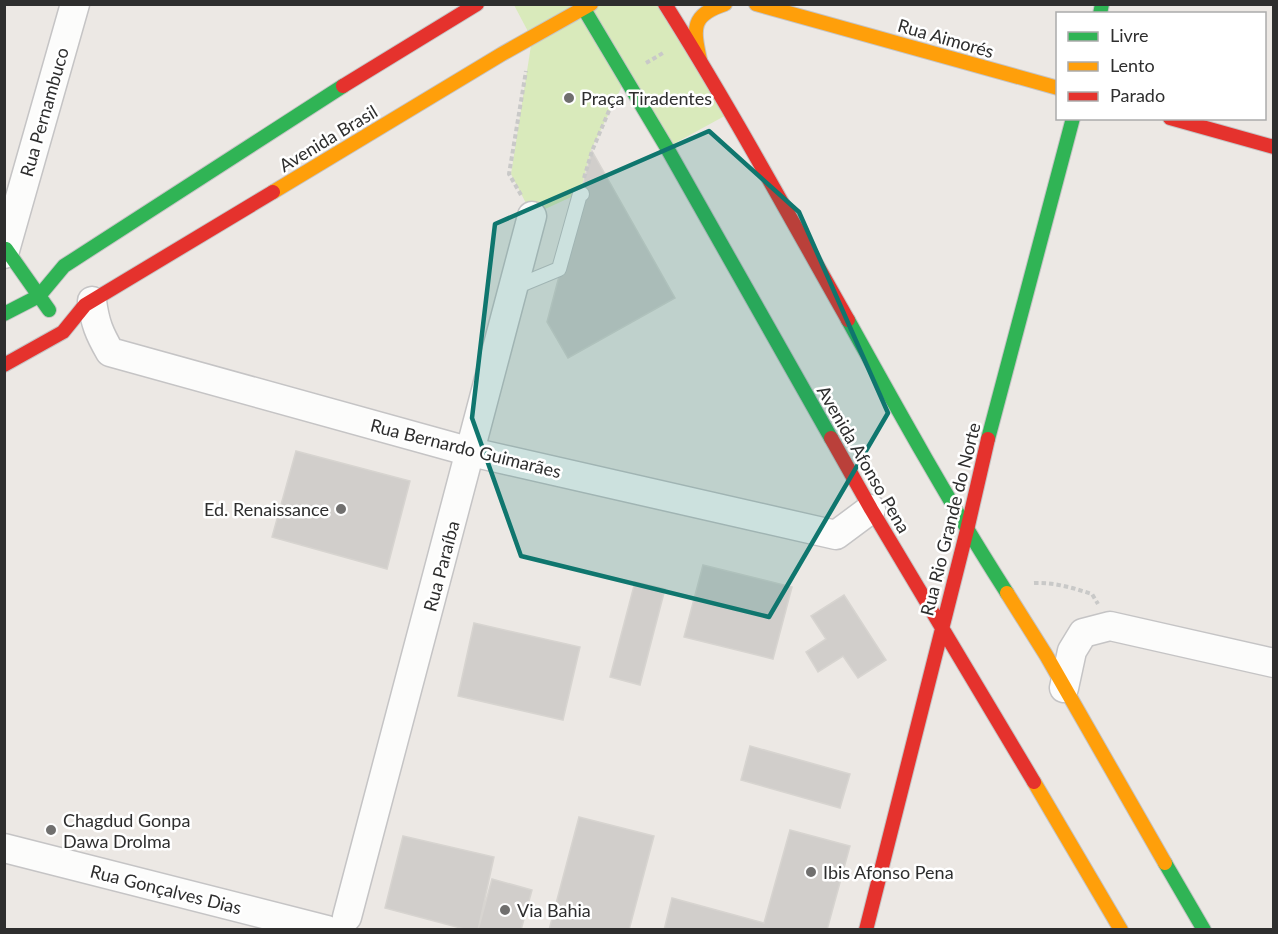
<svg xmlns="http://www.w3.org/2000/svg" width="1278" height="934" font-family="Lato,sans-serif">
	<rect width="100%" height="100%" fill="#ece8e4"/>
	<path fill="#d9eabb" d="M514,5H663L730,113L668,147L623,84L591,150L580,193L532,215L511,174L532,39Z"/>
	<path fill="#d1cecb" stroke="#d7d4d0" stroke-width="1.5" d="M592,151L675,298L568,358L547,322Z
		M296,451L410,481L387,569L272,537Z
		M703,565L792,587L773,659L684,637Z
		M635,582L665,589L640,685L610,677Z
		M844,595L886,660L858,678L843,656L818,672L806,652L826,639L811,616Z
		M474,623L580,647L563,720L458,696Z
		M750,746L850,774L840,808L741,780Z
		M579,817L654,836L629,930H549Z
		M790,830L850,846L827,930H664L672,898L764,923Z
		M403,836L494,857L478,930H468L385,908Z
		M492,879L532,890L521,930H478Z"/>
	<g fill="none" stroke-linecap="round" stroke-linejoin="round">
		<defs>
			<path id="lane" d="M513,288L559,269L580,194H582"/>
			<path id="street" d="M4,254L75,4
				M92,301C95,323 99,333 110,352L471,452L836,535L871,509
				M1064,688L1072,651L1083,633L1110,626L1274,663
				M4,848L327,930
				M347,917L532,216"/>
			<path id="fast" d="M581,4L667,148L831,438
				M1100,14L1102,4
				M6,249L49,310
				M4,314L39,296L64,266L343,86
				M848,320C899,412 950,504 1007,593
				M988,439L1073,118
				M1165,863L1204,930"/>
			<path id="slow" d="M756,4L1058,88
				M700,60C693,28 691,15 725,4
				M273,192L502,54L591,4
				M1007,593L1046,655L1165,863
				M1034,782L1121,930"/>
			<path id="jam" d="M665,4C730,107 788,214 848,320
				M343,86L477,4
				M1170,118L1274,147
				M4,365L63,332L85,305L273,192
				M831,438L871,509L1034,782
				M866,930L967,530L988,439"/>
		</defs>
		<use href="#lane" stroke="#c5c4c5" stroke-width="16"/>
		<use href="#street" stroke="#c5c4c5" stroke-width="31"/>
		<use href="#fast" stroke="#c5c4c5" stroke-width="16"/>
		<use href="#slow" stroke="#c5c4c5" stroke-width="16"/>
		<use href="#jam" stroke="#c5c4c5" stroke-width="16"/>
		<path stroke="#c9c9c8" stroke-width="4" stroke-dasharray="4.5 3" stroke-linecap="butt" d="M646,63L663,53
			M584,178L592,151L611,106
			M521,195L509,174L526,71
			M1034,583C1054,582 1073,588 1092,594L1098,604"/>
		<use href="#lane" stroke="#fcfcfb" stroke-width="14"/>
		<use href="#street" stroke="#fcfcfb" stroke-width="28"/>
		<use href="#fast" stroke="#30b455" stroke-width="14"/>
		<use href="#slow" stroke="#ff9f0a" stroke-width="14"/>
		<use href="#jam" stroke="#e5322d" stroke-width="14"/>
	</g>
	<path fill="#0f766e" fill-opacity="0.2" stroke="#0f766e" stroke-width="4.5" stroke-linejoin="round" d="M709,131L799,212L888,413L769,617L521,556L472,418L495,224Z"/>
	<g fill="#706f6e" stroke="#fff" stroke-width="2">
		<circle cx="569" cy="98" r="6"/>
		<circle cx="341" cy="509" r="6"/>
		<circle cx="51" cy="830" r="6"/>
		<circle cx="811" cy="872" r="6"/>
		<circle cx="505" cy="910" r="6"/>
	</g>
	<g text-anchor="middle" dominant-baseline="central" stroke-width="5" stroke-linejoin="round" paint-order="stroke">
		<g font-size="18" fill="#2e2e2e" stroke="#fff">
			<text transform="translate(946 38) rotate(16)">Rua Aimorés</text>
			<text transform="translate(44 112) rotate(-74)">Rua Pernambuco</text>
			<text transform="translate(328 138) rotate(-31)">Avenida Brasil</text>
			<text transform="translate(466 448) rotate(14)">Rua Bernardo Guimarães</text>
			<text transform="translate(864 459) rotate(60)">Avenida Afonso Pena</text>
			<text transform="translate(950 519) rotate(-76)">Rua Rio Grande do Norte</text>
			<text transform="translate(441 566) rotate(-75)">Rua Paraíba</text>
			<text transform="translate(166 889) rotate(14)">Rua Gonçalves Dias</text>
		</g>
		<g font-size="18" fill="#2e2e2e" stroke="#fff" text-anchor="start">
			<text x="581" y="98">Praça Tiradentes</text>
			<text x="329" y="509" text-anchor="end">Ed. Renaissance</text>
			<text x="63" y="820">Chagdud Gonpa<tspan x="63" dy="21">Dawa Drolma</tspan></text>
			<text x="823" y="872">Ibis Afonso Pena</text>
			<text x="517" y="910">Via Bahia</text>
		</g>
	</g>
	<rect width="1278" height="934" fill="none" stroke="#2e2e2e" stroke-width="12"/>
	<rect x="1056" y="12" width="210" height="108" fill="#ffffff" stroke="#ababab" stroke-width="1.5"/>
	<rect x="1068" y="32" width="30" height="9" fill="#30b455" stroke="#ababab" stroke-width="1.5"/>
	<text x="1110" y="42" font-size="18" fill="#2e2e2e">Livre</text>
	<rect x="1068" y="62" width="30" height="9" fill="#ff9f0a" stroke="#ababab" stroke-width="1.5"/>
	<text x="1110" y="72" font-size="18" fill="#2e2e2e">Lento</text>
	<rect x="1068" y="92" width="30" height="9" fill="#e5322d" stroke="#ababab" stroke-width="1.5"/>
	<text x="1110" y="102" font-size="18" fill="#2e2e2e">Parado</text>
</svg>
